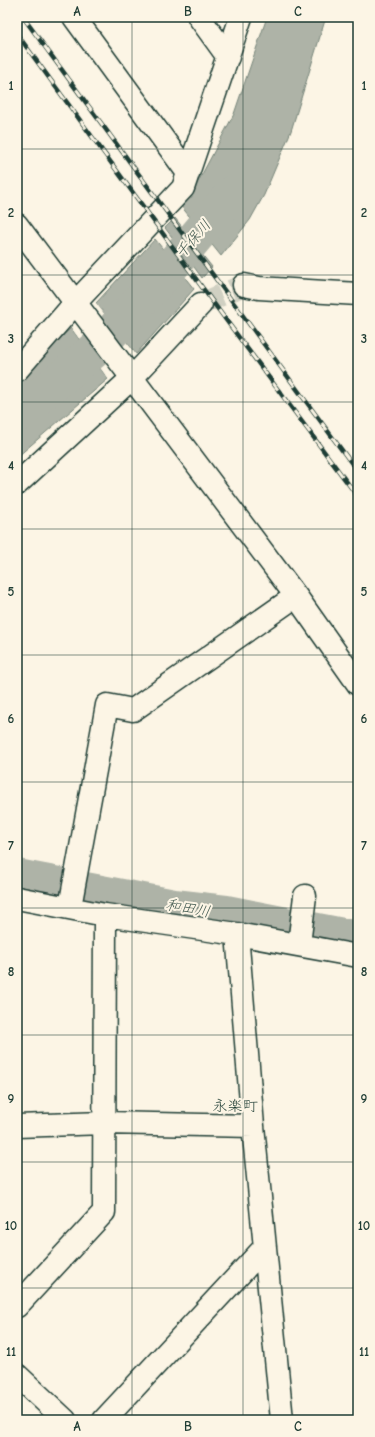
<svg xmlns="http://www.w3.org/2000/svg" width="375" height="1437" font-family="'Comic Neue','Klee One',sans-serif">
	<rect width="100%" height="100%" fill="#fcf5e5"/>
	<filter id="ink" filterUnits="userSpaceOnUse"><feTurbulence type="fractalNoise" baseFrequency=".025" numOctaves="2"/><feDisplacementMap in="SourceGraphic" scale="8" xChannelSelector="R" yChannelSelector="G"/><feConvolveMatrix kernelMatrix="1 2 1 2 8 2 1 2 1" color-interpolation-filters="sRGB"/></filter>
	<g filter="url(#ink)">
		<path fill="#aeb3a7" stroke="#758479" d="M267,17H326L291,131L264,195L250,220L221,256L181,206L191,195L234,114Z
			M175,218L190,237L188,243H193L212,267L202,278L186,256V245L184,244L179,246L165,228Z
			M155,239L194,289L136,354L96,303Z
			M71,328L108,379L17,457V379Z"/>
		<path fill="#fcf5e5" d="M95,301L96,303L137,356H134L95,304Z
			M70,326L73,327L109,378V380Z"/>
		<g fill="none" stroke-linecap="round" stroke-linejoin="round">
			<path stroke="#aeb3a7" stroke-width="36" d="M17,415L97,348L162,277L232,194
				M17,877L174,907L226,913L358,939"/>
			<path stroke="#d0d0c2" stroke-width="22" stroke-dasharray="22 11" stroke-linecap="butt" d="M201,304L244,285"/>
			<defs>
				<path id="minor" d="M74,17L188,173
					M199,17L228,57
					M17,225L296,596L358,684
					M244,285L259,288L358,294
					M17,370L76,302L183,188L241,17
					M17,484L132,378L201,304
					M17,898L105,915L237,934L358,956
					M70,907L107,705L133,710L296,596
					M237,934L253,1126L282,1420
					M299,944L305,896
					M17,1126L104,1123L253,1126
					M17,1306L104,1212L105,915
					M17,1375L65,1420
					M104,1420L265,1247"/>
			</defs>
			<use href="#minor" stroke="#1f3d34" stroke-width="25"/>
			<use href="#minor" stroke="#fcf5e5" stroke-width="22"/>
			<defs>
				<path id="rail" d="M23,17L358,472
					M17,34L226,320L358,497"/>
			</defs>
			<use href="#rail" stroke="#1f3d34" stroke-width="4.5"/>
			<use href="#rail" stroke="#fcf5e5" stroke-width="3" stroke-dasharray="9" stroke-linecap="butt"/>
		</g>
	</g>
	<path fill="none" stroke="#1f3d34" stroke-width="1" stroke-opacity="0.55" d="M132,17V1420M243,17V1420M17,149H358M17,275H358M17,402H358M17,529H358M17,655H358M17,782H358M17,908H358M17,1035H358M17,1162H358M17,1288H358"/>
	<g text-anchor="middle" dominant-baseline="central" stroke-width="4" stroke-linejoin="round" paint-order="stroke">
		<g font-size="15" font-style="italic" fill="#435a51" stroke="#fcf5e5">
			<text transform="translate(193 239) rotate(-49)">千保川</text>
			<text transform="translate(188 908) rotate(10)">和田川</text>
		</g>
		<g font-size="15" fill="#1f3d34" stroke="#fcf5e5">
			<text x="235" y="1106">永楽町</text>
		</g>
	</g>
	<rect width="375" height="1437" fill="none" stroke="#fcf5e5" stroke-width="44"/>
	<rect x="22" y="22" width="331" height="1393" fill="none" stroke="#1f3d34" stroke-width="1.5"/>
	<g font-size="13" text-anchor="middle" font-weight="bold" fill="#1f3d34">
		<text x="77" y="16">A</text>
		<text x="188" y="16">B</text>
		<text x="298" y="16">C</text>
		<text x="11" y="90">1</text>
		<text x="364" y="90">1</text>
		<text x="11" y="217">2</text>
		<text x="364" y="217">2</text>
		<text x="11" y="343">3</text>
		<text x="364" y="343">3</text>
		<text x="11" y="470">4</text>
		<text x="364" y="470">4</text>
		<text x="11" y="596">5</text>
		<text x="364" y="596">5</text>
		<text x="11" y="723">6</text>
		<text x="364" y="723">6</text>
		<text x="11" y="850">7</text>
		<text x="364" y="850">7</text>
		<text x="11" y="976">8</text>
		<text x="364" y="976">8</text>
		<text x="11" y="1103">9</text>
		<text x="364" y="1103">9</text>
		<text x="11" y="1230">10</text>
		<text x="364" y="1230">10</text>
		<text x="11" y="1356">11</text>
		<text x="364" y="1356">11</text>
		<text x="77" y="1431">A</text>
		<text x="188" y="1431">B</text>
		<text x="298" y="1431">C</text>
	</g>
</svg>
